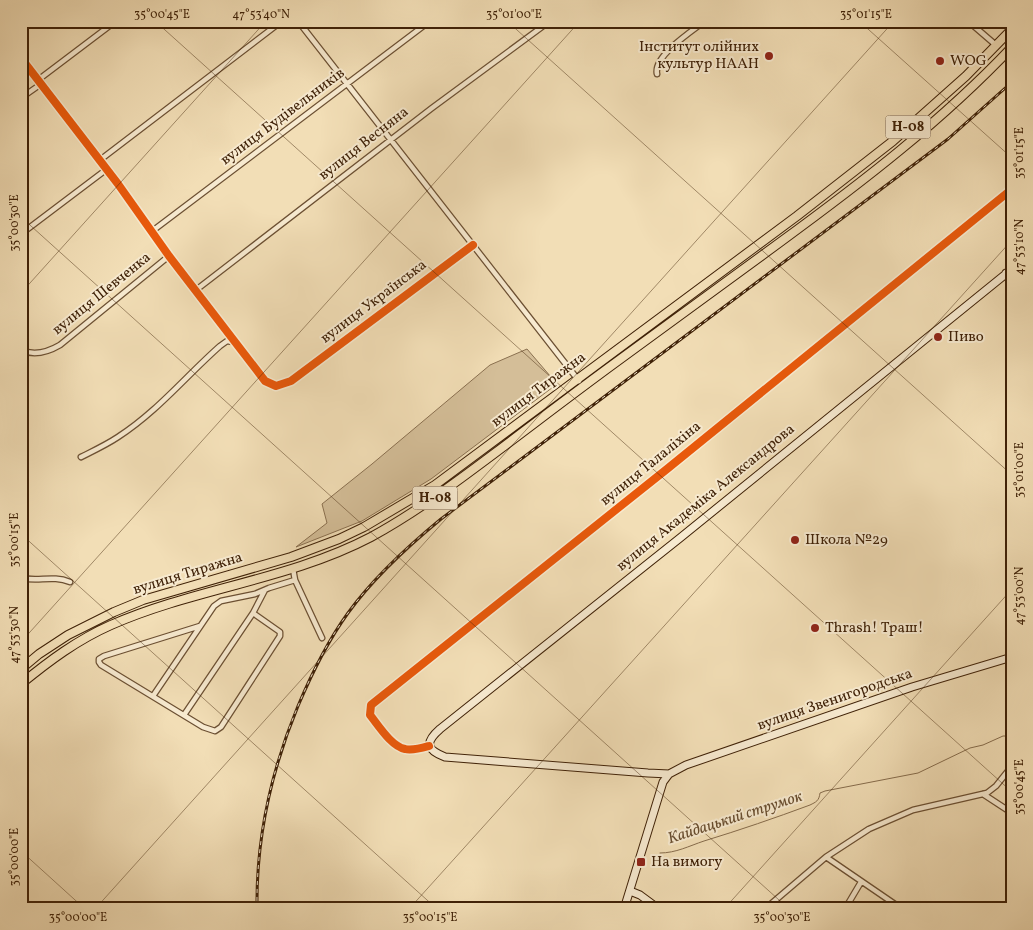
<svg xmlns="http://www.w3.org/2000/svg" width="1033" height="930" font-family="Vollkorn,serif">
	<rect width="100%" height="100%" fill="#f2deb6"/>
	<filter id="stains"><feTurbulence type="fractalNoise" baseFrequency=".004" numOctaves="4"/><feColorMatrix values="0 0 0 0 .2 0 0 0 0 .09 0 0 0 0 .02 0 0 0 .5 -.17"/></filter>
	<radialGradient id="worn" r=".72"><stop offset=".6" stop-color="#630" stop-opacity="0"/><stop offset="1" stop-color="#630" stop-opacity=".3"/></radialGradient>
	<path fill="#d4be98" stroke="#8a7050" d="M527,349L557,384L431,479L362,521L296,547L327,523L322,504L372,464L490,365Z"/>
	<g fill="none" stroke-linecap="round" stroke-linejoin="round">
		<path stroke="#866c4c" stroke-width="1" d="M660,853C676,853 689,846 704,841C740,830 775,818 810,805C816,802 819,801 820,793L825,791L918,773L970,748L983,745L1003,736H1012"/>
		<defs>
			<path id="street" d="M298,21L579,381
				M968,21L997,46
				M21,58L118,184L169,256L265,381L276,386L291,381L473,245
				M657,74C653,56 692,31 705,21
				M38,80L116,21
				M21,98L41,84
				M100,160L282,21
				M151,232L430,21
				M21,234L107,169
				M196,290L432,108L550,21
				M21,350C34,356 48,352 60,345L169,256
				M81,457C93,451 106,445 118,437C157,412 186,376 220,346L227,341L234,342
				M293,569L295,580L322,638
				M21,578C39,582 52,575 70,582
				M200,626L104,656L99,659V662L101,665L203,727L215,731L221,727L280,636V632L253,613
				M153,696L214,606L221,601L255,594L269,588L295,580
				M184,715L253,613L265,590
				M429,746C422,748 412,751 405,749C391,746 379,726 370,715L371,705L667,469L1012,189
				M983,794L1012,813
				M826,857L902,909
				M765,909L826,857L869,829L913,810L987,793L996,786L1012,766
				M845,909L861,882"/>
			<path id="secondary" d="M1012,269L680,538L440,729C424,743 427,750 445,757L648,773L669,774L686,765L912,687L1012,657
				M1006,273L1012,284
				M630,891L640,895L659,909
				M624,909L663,782L669,774"/>
			<path id="primary" d="M21,669L39,654L68,635L114,612L143,600L291,557L339,539L364,527L435,485L797,216L893,141L966,76L1012,29
				M21,684C49,661 77,640 111,625C195,588 289,580 371,537C415,513 455,483 495,453C535,423 574,393 615,363C669,323 724,283 779,243C861,183 942,121 1012,47"/>
		</defs>
		<use href="#street" stroke="#6c5033" stroke-width="7"/>
		<use href="#secondary" stroke="#3f2107" stroke-width="9"/>
		<use href="#primary" stroke="#3f2107" stroke-width="10"/>
		<use href="#street" stroke="#f7ead0" stroke-width="4.5"/>
		<use href="#secondary" stroke="#f7ead0" stroke-width="7"/>
		<use href="#primary" stroke="#f2deb6" stroke-width="8"/>
		<defs>
			<path id="rail" d="M257,909C256,838 271,771 298,706C312,673 327,642 348,613C374,577 407,547 441,519L948,139L1012,82"/>
		</defs>
		<use href="#rail" stroke="#3f2107" stroke-width="3"/>
		<use href="#rail" stroke="#f7ead0" stroke-width="1" stroke-dasharray="4" stroke-linecap="butt"/>
		<defs>
			<path id="cycleway" d="M21,58L118,184L169,256L265,381L276,386L291,381L473,245
				M429,746C422,748 412,751 405,749C391,746 379,726 370,715L371,705L667,469L1012,189"/>
		</defs>
		<use href="#cycleway" stroke="#f7ead0" stroke-width="11"/>
		<use href="#cycleway" stroke="#e8590c" stroke-width="8"/>
	</g>
	<path fill="none" stroke="#3f2107" stroke-width="1" stroke-opacity="0.45" d="M155,21L1012,792M507,21L1012,475M859,21L1012,158M21,217L789,909M21,293L266,21M21,534L437,909M21,642L580,21M21,851L85,909M95,909L894,21M409,909L1012,240M724,909L1012,589"/>
	<g fill="#8f2418" stroke="#f7ead0" stroke-width="2">
		<circle cx="769" cy="56" r="5"/>
		<circle cx="940" cy="61" r="5"/>
		<circle cx="938" cy="337" r="5"/>
		<circle cx="795" cy="540" r="5"/>
		<circle cx="815" cy="628" r="5"/>
		<rect x="636" y="857" width="10" height="10" rx="2.5"/>
	</g>
	<g text-anchor="middle" dominant-baseline="central" stroke-width="4" stroke-linejoin="round" paint-order="stroke">
		<g fill="#f7ead0" stroke="#765d43" stroke-width="1">
			<rect x="885.5" y="115.5" width="45" height="23" rx="4"/>
			<rect x="412.5" y="486.5" width="45" height="23" rx="4"/>
		</g>
		<g font-size="14" font-weight="bold" fill="#3f2107">
			<text x="908" y="127">Н-08</text>
			<text x="435" y="498">Н-08</text>
		</g>
		<g font-size="15" fill="#3f2107" stroke="#f7ead0" text-anchor="start">
			<text x="759" y="47" text-anchor="end">Інститут олійних<tspan x="759" dy="17">культур НААН</tspan></text>
			<text x="950" y="61">WOG</text>
			<text x="948" y="337">Пиво</text>
			<text x="805" y="540">Школа №29</text>
			<text x="825" y="628">Thrash! Траш!</text>
			<text x="651" y="862">На вимогу</text>
		</g>
		<g font-size="15" fill="#3f2107" stroke="#f7ead0">
			<text transform="translate(283 117) rotate(-37)">вулиця Будівельників</text>
			<text transform="translate(364 144) rotate(-38)">вулиця Весняна</text>
			<text transform="translate(102 294) rotate(-39)">вулиця Шевченка</text>
			<text transform="translate(374 302) rotate(-37)">вулиця Українська</text>
			<text transform="translate(539 390) rotate(-37)">вулиця Тиражна</text>
			<text transform="translate(651 464) rotate(-39)">вулиця Талаліхіна</text>
			<text transform="translate(706 498) rotate(-39)">вулиця Академіка Александрова</text>
			<text transform="translate(188 574) rotate(-17)">вулиця Тиражна</text>
			<text transform="translate(835 700) rotate(-19)">вулиця Звенигородська</text>
		</g>
		<g font-size="16" font-style="italic" fill="#684d2f" stroke="#f7ead0">
			<text transform="translate(735 818) rotate(-18)">Кайдацький струмок</text>
		</g>
	</g>
	<rect width="1033" height="930" fill="none" stroke="#f2deb6" stroke-width="55"/>
	<rect x="28" y="28" width="978" height="874" fill="none" stroke="#3f2107" stroke-width="2"/>
	<g font-size="12" text-anchor="middle" fill="#3f2107">
		<text x="162" y="18">35°00'45"E</text>
		<text x="261" y="18">47°53'40"N</text>
		<text x="514" y="18">35°01'00"E</text>
		<text x="866" y="18">35°01'15"E</text>
		<text transform="translate(1019 153) rotate(-90)" y="4">35°01'15"E</text>
		<text transform="translate(14 223) rotate(-90)" y="4">35°00'30"E</text>
		<text transform="translate(1019 247) rotate(-90)" y="4">47°53'10"N</text>
		<text transform="translate(1019 470) rotate(-90)" y="4">35°01'00"E</text>
		<text transform="translate(14 540) rotate(-90)" y="4">35°00'15"E</text>
		<text transform="translate(1019 596) rotate(-90)" y="4">47°53'00"N</text>
		<text transform="translate(14 635) rotate(-90)" y="4">47°53'30"N</text>
		<text transform="translate(1019 787) rotate(-90)" y="4">35°00'45"E</text>
		<text transform="translate(14 857) rotate(-90)" y="4">35°00'00"E</text>
		<text x="78" y="921">35°00'00"E</text>
		<text x="430" y="921">35°00'15"E</text>
		<text x="782" y="921">35°00'30"E</text>
	</g>
	<rect width="100%" height="100%" filter="url(#stains)"/>
	<rect width="100%" height="100%" fill="url(#worn)"/>
</svg>
